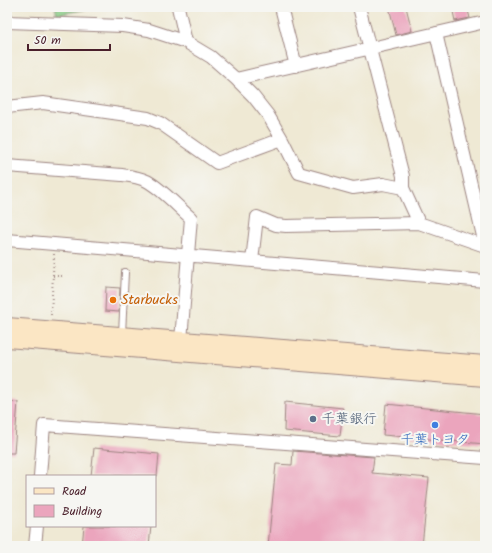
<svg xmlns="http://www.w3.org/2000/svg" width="492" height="553" font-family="Kalam,'Klee One',sans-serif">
	<rect width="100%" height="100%" fill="#f6f6f2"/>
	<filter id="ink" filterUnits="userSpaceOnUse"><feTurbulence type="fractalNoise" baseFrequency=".025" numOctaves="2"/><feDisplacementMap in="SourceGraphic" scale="8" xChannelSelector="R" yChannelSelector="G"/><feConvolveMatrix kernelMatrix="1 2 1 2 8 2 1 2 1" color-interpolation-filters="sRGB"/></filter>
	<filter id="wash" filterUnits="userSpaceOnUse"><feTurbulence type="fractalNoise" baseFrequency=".012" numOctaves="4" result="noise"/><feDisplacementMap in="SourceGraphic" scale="16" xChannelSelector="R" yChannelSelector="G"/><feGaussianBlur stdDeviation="0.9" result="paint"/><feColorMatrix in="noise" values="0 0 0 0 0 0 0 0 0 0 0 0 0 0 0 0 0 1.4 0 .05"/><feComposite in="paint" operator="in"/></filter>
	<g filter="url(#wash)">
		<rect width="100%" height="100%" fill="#efe9d4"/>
		<path fill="#87ca84" stroke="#687458" d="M55,7H97L57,15Z"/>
		<g id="blocks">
			<path fill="#eba5bd" d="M389,7H406L412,31L396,35Z
				M452,7H467L470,18L455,21Z
				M106,287L120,288L119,312L105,311Z
				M7,401L18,402L14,453H7Z
				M285,402L343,408L340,436L284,431Z
				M386,404L485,414V444L383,435Z
				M94,448L159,454L157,476H91Z
				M293,451L374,457L372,473L429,478L422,546H268L276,464L292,465Z
				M84,526H151L149,546H82Z"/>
		</g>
	</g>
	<g filter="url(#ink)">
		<use href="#blocks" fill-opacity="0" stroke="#9c8480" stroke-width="1"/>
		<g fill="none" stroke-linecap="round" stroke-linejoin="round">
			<defs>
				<path id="lane" d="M122,334L125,272"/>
				<path id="street" d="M178,7L186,42
					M281,7L296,66
					M359,7L403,176V188L419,223
					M7,22L123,26L149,30L186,42L211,57L236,79L253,96L268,115L282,139L299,173L353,188L383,184L403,188
					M436,33L485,245
					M236,79L485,22
					M7,107L43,103L148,118L160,123L217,163L282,139
					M7,166L122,175C130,176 139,177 147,181C162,189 178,207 191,218L181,340
					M7,240L485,281
					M252,261L257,217L276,225L286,226L419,223L485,246
					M40,476L44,425L485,458
					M35,546L37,526"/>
				<path id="secondary" d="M7,326L485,364
					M7,339L485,378"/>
			</defs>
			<use href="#lane" stroke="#9c8480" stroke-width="8"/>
			<use href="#street" stroke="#9c8480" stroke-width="14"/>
			<use href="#secondary" stroke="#9c8480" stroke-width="18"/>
			<path stroke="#9c8480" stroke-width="2" stroke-dasharray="1 3" stroke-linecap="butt" d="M53,276H62
				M51,315L54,254"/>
			<use href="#lane" stroke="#fff" stroke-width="6"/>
			<use href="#street" stroke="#fff" stroke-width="12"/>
			<use href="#secondary" stroke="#fbe6c4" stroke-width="16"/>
		</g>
	</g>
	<circle fill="#e8710a" stroke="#f6f6f2" stroke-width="1.5" cx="113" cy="300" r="4"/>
	<circle fill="#5c6f8a" stroke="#f6f6f2" stroke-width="1.5" cx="313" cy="419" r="4"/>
	<circle fill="#3f7fe0" stroke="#f6f6f2" stroke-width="1.5" cx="435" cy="425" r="4"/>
	<g text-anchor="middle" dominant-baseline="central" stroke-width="4" stroke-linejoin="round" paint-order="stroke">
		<g font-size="14" fill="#c56008" stroke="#f6f6f2" text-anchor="start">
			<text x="121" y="300">Starbucks</text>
		</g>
		<g font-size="14" fill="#4e5e75" stroke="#f6f6f2" text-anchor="start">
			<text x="321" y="419">千葉銀行</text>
		</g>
		<g font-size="14" fill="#366cbe" stroke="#f6f6f2">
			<text x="435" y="440">千葉トヨタ</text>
		</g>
	</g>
	<rect width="492" height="553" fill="none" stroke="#f6f6f2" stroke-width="24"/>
	<rect x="26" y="475" width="130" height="52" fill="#f6f6f2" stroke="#b1a0a2"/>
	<rect x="34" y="488" width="20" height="6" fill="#fbe6c4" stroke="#b1a0a2"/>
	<text x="62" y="495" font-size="12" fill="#4a1f2b">Road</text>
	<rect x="34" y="505" width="20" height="12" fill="#eba5bd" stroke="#b1a0a2"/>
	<text x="62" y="515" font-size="12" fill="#4a1f2b">Building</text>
	<path d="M28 44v6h82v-6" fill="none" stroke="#4a1f2b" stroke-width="2"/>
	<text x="34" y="44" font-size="12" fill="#4a1f2b" stroke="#f6f6f2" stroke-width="3" paint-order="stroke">50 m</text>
</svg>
